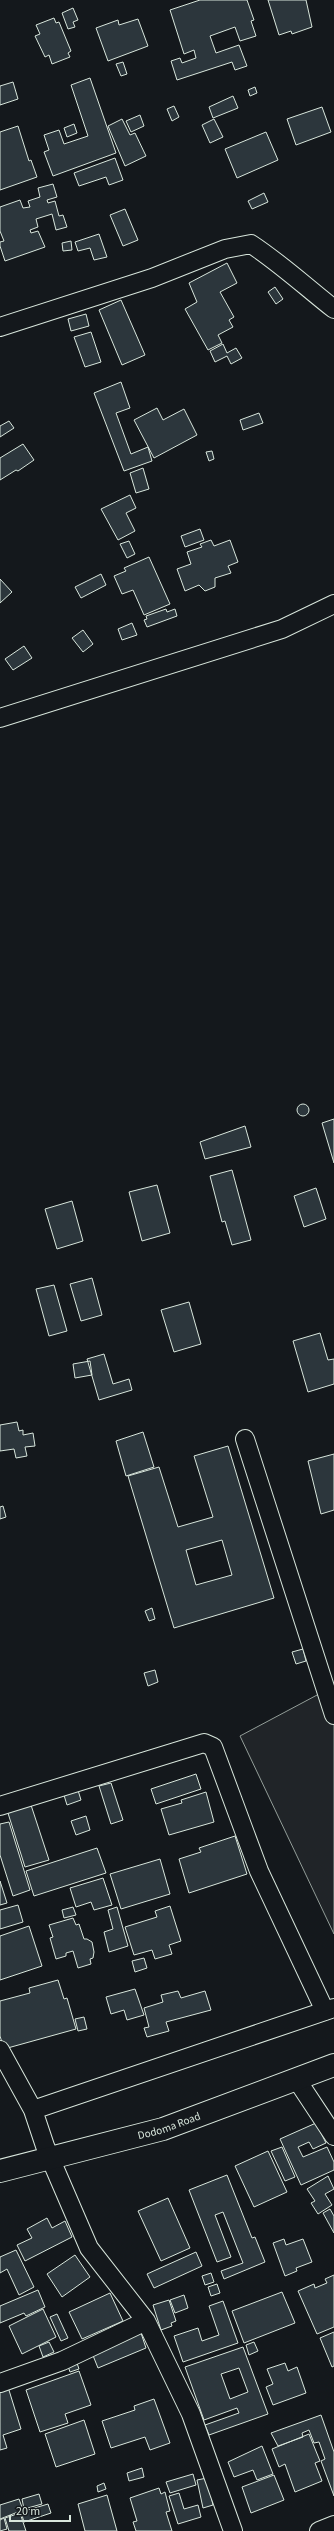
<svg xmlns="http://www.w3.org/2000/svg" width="334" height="2531" font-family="'Source Sans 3',sans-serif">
	<rect width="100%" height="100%" fill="#14181c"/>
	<path fill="#202428" stroke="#939e99" d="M334,1686V1934L240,1736Z"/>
	<path fill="#2c363c" stroke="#d8e6dc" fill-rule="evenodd" d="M200,0H247L254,20L251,21L256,36L240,41L235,27L210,36L216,53L239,45L247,66L235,70L232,62L177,80L171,61L180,58L182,63L196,58L194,50L184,54L170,10Z
		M268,0H306L312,27L292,34L291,31L279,35Z
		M73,8L78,20L73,22L75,27L68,29L62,13Z
		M54,18L56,23L59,22L71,51L68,53L70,57L52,64L49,55L45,57L35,36L40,34L36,25Z
		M138,19L148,46L108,61L96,28L118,20L119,25Z
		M123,62L127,74L121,76L116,64Z
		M90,78L116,153L53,176L44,152L49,150L44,135L59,130L64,144L88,136L71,85Z
		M13,82L18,99L0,105V86Z
		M255,87L257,93L250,96L248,90Z
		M233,96L238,108L213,118L209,107Z
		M174,106L179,117L172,121L167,109Z
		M322,107L331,132L296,145L287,119Z
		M140,115L144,126L131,132L126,121Z
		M122,119L130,135L135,133L146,156L125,166L108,126Z
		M214,119L223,137L210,143L202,125Z
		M74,124L77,133L67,137L64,128Z
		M18,126L29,161L31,160L37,177L0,190V132Z
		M266,132L278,160L237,178L225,149Z
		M115,158L123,180L109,185L106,177L79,186L74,173Z
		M53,184L57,197L47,200L48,203L55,201L59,216L63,215L67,227L56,230L52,214L36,219L38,227L30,230L31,233L38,231L45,247L5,261L0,246V242L4,241L0,231V207L20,200L23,208L30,207L28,201L40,197L38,188Z
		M264,193L268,202L252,209L248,201Z
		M125,209L138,240L123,246L110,215Z
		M99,234L107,257L94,260L90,248L78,251L75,242Z
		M71,241L72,250L63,251L62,243Z
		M227,263L237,283L220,292L234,317L229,320L233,327L218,335L222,343L208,350L185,309L197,302L189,283Z
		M275,287L283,299L276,304L268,292Z
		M121,300L145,355L122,365L99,310Z
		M86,314L89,326L71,331L68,319Z
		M91,332L101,362L85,367L74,337Z
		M223,344L227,353L236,348L242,358L231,364L227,356L215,362L210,351Z
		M121,382L130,408L116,413L131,454L148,447L152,461L124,471L94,393Z
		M157,408L163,420L184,409L197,435L154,458L134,420Z
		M259,413L263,423L243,430L240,420Z
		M9,421L14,428L0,437V426Z
		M23,444L34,460L18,471L16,470L0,480V458Z
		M212,451L214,459L209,461L206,452Z
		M143,468L149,489L136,493L130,473Z
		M130,495L136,508L126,513L135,531L118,540L101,509Z
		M200,529L204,540L185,547L181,536Z
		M211,540L214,546L230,540L238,562L228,566L231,573L215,578V587L205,591L199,585L185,591L177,569L191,564L187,552L202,547L200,544Z
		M129,541L135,554L127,558L120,544Z
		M149,557L170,604L144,615L133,590L122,594L114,576L126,571L124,568Z
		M101,574L106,585L81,598L75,587Z
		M0,579L12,592L0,603Z
		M166,609L167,612L175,609L177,616L147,627L144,620L147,619L146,616Z
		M132,623L137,635L122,640L118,629Z
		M83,630L93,644L83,652L72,638Z
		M24,646L32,658L13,670L5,659Z
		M297 1110a6 6 0 1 1 12 0a6 6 0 1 1-12 0Z
		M334,1119V1163L322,1123Z
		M245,1126L251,1147L205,1159L200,1142Z
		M232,1170L251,1240L232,1245L225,1221L222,1222L210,1176Z
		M157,1185L170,1233L142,1241L129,1192Z
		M316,1188L326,1219L304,1227L294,1196Z
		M72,1201L83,1241L57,1249L45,1209Z
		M92,1278L102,1315L81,1321L70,1284Z
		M54,1285L67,1331L49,1336L36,1289Z
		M189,1302L201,1344L174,1352L161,1310Z
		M320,1333L328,1360L334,1359V1384L308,1392L293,1341Z
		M104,1354L113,1384L129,1379L132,1390L99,1400L87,1359Z
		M90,1361L92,1375L75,1378L73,1364Z
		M17,1422L19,1431L23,1430V1435L33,1433L35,1446L25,1447L27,1456L16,1458L14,1449L0,1451V1425Z
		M143,1432L154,1467L126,1476L116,1441Z
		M228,1446L274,1598L174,1628L128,1476L159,1467L178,1527L213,1517L194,1456ZM222,1540L232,1575L196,1585L186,1550Z
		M334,1454V1510L321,1514L308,1461Z
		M3,1506L6,1517L0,1519V1507Z
		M152,1608L155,1619L149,1621L145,1611Z
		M303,1649L306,1661L296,1664L292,1652Z
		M155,1670L158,1682L148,1686L144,1673Z
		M196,1774L201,1789L156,1804L151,1789Z
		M111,1783L123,1820L111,1824L99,1786Z
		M77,1787L81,1800L67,1805L63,1792Z
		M206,1792L214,1822L169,1835L161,1809L182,1803L181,1800Z
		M30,1802L49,1860L25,1867L7,1810Z
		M86,1816L90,1830L76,1835L71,1821Z
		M9,1822L30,1890L13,1896L0,1855V1824Z
		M235,1836L247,1874L189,1893L179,1859L201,1852L199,1848Z
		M97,1848L106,1873L34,1896L26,1871Z
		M160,1859L170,1894L121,1909L110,1874Z
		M103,1878L112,1905L94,1910L91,1902L76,1907L70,1888Z
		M0,1881L7,1903L0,1905Z
		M18,1905L23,1922L0,1929V1910Z
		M170,1906L181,1941L169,1945L172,1954L155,1959L152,1950L134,1955L125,1927L157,1917L155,1911Z
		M73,1907L76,1915L64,1918L62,1910Z
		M117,1907L128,1946L109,1952L104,1932L113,1929L108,1910Z
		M73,1918L76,1925L79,1924L84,1939H87L92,1942L94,1952L93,1958L90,1959L91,1964L78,1968L73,1951L66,1953V1956L56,1959L50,1938L53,1937L49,1925Z
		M29,1926L42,1966L0,1980V1936Z
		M144,1958L147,1968L135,1972L132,1961Z
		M58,1980L64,1999L67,1998L76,2029L4,2049L0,2036V2001L30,1993L29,1988Z
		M135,1989L144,2015L127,2020L124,2010L111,2014L106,1997Z
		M178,1991L181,1998L205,1991L211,2010L166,2022L169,2031L147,2037L144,2028L149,2027L144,2008L163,2002L161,1995Z
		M84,2017L87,2029L78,2031L75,2019Z
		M316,2123L326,2143L313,2149L309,2142L298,2147L303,2157L327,2147L334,2162V2170L301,2185L280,2139Z
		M282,2147L295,2177L285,2181L271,2151Z
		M268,2151L287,2192L254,2207L235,2166Z
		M227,2175L252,2238L255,2237L265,2262L224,2279L221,2271L243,2263L223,2212L215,2215L231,2257L217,2262L189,2190Z
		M328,2176L334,2189L325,2194L332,2205L318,2214L311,2203L315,2201L307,2189Z
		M168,2198L190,2248L161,2261L138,2211Z
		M330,2209L334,2216V2233L323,2213Z
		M47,2218L52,2228L65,2221L72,2237L25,2261L17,2245L32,2238L27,2229Z
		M284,2239L286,2245L303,2239L312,2262L296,2268L297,2271L285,2276L273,2243Z
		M16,2250L34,2287L19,2295L7,2269L0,2273V2257Z
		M196,2252L202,2266L154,2288L147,2274Z
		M75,2255L90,2277L62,2297L47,2274Z
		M211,2273L214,2282L205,2285L202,2276Z
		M334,2275V2327L317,2334L298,2291L314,2284L315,2288L327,2283L325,2279Z
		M217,2284L220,2293L211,2296L208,2287Z
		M38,2290L45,2307L26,2316L24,2313L0,2323V2306Z
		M282,2292L295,2323L244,2343L232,2311Z
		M110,2293L123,2321L82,2339L69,2312Z
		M184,2295L188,2308L175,2313L170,2300Z
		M169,2300L176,2321L171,2323L172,2326L161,2330L153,2305Z
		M223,2301L238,2343L183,2362L174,2336L198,2328L202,2341L219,2335L209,2306Z
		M43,2309L56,2337L22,2354L9,2326Z
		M57,2314L68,2338L61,2341L50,2317Z
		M334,2332V2366L332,2367L320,2338Z
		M141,2333L146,2348L98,2368L92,2353Z
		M49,2342L54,2352L43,2357L39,2346Z
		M254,2342L258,2351L249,2355L246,2345Z
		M243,2347L268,2414L209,2435L205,2425L239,2413L237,2408L204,2420L185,2367ZM239,2368L248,2392L230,2399L221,2374Z
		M77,2363L79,2369L70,2372L68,2366Z
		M285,2363L288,2371L297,2367L306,2393L273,2405L266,2387L273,2384L267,2369Z
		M79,2371L91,2405L65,2414L68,2423L40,2432L26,2390Z
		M8,2387L21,2429L3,2435L7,2448L0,2450V2389Z
		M154,2399L170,2443L150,2450L145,2437L111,2448L102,2421L135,2410L134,2406Z
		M321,2415L334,2452V2496L321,2461L325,2459L319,2442L314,2443L309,2430L302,2433L303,2437L278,2446L271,2433Z
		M84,2420L95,2454L56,2467L45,2434Z
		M309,2434L320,2461L315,2463L322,2481L295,2492L285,2464L279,2467L272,2449Z
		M262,2446L273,2474L257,2480L253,2470L234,2477L228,2462Z
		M142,2468L144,2477L129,2481L127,2473Z
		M193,2474L196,2485L170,2493L166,2482Z
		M274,2475L284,2500L251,2513L242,2487Z
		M207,2478L213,2505L203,2508L197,2480Z
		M104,2483L106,2489L98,2492L97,2486Z
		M159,2488L161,2494L165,2492L170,2511L166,2512L172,2531H136L133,2522L137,2521L130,2498Z
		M179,2493L184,2509L198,2505L201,2517L178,2524L169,2496Z
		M39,2494L42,2504L24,2509L22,2499Z
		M107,2495L117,2531H85L78,2504Z
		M19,2499L23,2510L0,2519V2505Z
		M48,2504L51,2513L24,2522L21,2512Z
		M20,2513L26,2531H9L5,2518Z
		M4,2518L7,2529L0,2531V2520Z"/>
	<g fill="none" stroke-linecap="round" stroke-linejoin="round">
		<defs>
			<path id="street" d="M0,327L152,278L225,249L251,244C280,263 306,287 334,309
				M0,718L282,629L334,604
				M245,1439L334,1715
				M0,1806L204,1743L213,1747L259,1871L325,2011
				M0,2050L33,2110L45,2146L89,2248L146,2321L191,2414L233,2531
				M297,2080L334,2136
				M33,2110L334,2008
				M0,2383L62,2361L146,2321
				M319,2531L334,2525"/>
			<g id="highway">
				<path id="s1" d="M0,2171L163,2129L334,2065"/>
			</g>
		</defs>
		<use href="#street" stroke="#d8e6dc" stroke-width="20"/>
		<use href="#highway" stroke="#d8e6dc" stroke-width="24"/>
		<use href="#street" stroke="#14181c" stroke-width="18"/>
		<use href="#highway" stroke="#14181c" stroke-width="22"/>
	</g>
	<g text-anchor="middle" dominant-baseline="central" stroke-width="3" stroke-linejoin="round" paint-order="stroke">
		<g font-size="11" fill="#d8e6dc" stroke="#14181c">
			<text stroke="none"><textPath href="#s1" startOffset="175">Dodoma Road</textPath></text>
		</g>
	</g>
	<path d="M10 2515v6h60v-6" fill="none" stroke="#d8e6dc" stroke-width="2"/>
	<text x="16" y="2515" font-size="12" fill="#d8e6dc" stroke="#14181c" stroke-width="3" paint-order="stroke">20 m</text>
</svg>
